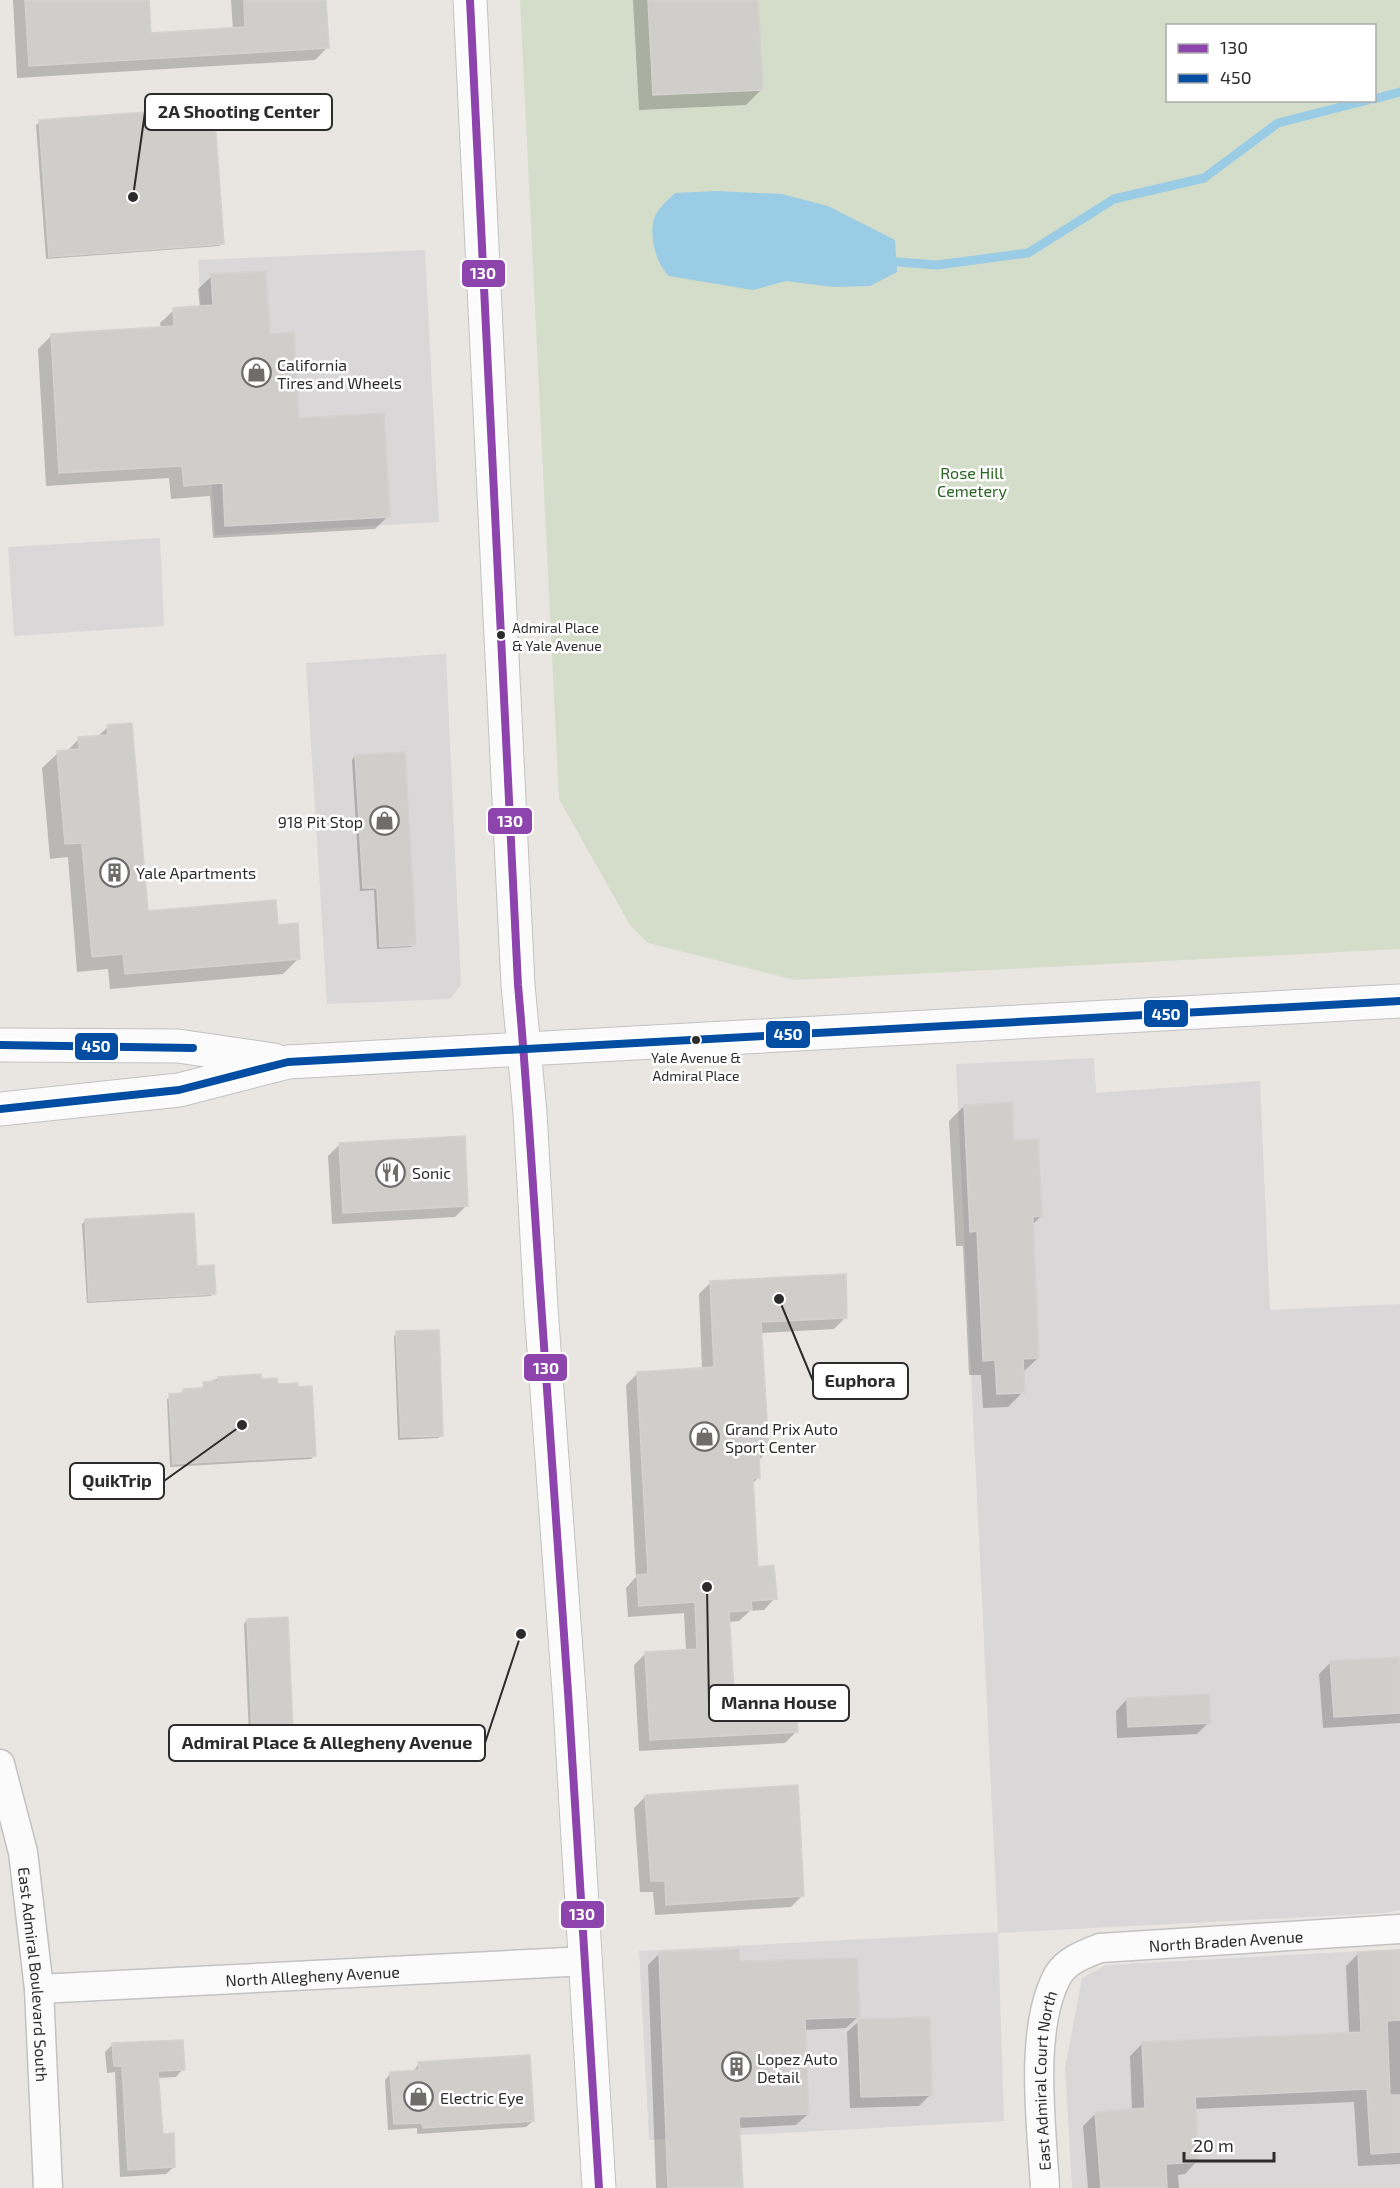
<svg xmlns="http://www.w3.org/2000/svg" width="1400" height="2188" font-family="'Exo 2',sans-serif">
	<rect width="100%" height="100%" fill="#e9e6e2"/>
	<path fill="#dad7d9" d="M425,250L439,522L215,535L198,260Z
		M160,538L164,626L14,636L8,547Z
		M446,654L461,985L450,999L327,1004L306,663Z
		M1094,1058L1096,1093L1260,1081L1270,1310L1400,1304V1910L1384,1913L998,1933L1004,2121L649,2140L639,1951L998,1932L956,1064Z
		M1400,1949V2188H1072L1065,2068L1082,1978L1106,1965Z"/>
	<path fill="#d4ddca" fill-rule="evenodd" d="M520,0H1400V949L795,980L648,943L630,925L559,799ZM1168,26H1374V100H1168Z"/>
	<path fill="#9bcce5" d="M716,191L782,194L828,206L895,240L897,272L870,286L833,287L786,281L753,290L669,276C656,264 649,237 654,219C657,209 668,200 675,193Z"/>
	<path fill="#0003" d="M13,0H148L150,35L233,30L231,0H325L328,47L315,60L17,78Z
		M633,0H757L762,89L746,105L639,110Z
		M40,122L222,243L219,246L46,259L36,125Z
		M212,276L269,335L297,419L388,516L375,529L213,538L210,496L171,499L169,478L46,486L38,349L51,336L161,329L160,323L174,310L200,308L198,289Z
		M108,727L147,913L299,958L283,974L110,989L108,969L77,972L68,857L50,859L42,768L58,753L66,752L79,739L97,737Z
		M355,756L415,944L411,947L377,949L374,890L360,891L352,760Z
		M964,1106L1013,1142L1041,1216L1032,1225L1038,1358L1022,1373L1023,1392L1008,1407L983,1408L981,1375H969L963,1246H956L949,1121Z
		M339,1145L467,1205L455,1217L332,1224L328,1156Z
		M86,1220L195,1267L214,1293L211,1296L87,1303L82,1224Z
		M711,1282L846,1317L834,1329L760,1333L767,1452L758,1461L759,1477L752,1484L756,1568L775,1598L764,1610L750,1611L739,1621L728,1622L732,1691L796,1732L785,1743L639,1751L634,1665L646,1653L686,1651L684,1613L628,1617L626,1588L636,1577L626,1385L638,1373L702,1369L699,1294Z
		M397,1333L442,1435L438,1438L398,1440L394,1336Z
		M219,1378L260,1381L276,1385L314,1456L311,1459L170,1467L167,1399L184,1391L201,1390L204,1384Z
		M247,1620L292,1729L288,1733L249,1735L244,1624Z
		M1400,1658V1723L1323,1728L1319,1674L1331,1662Z
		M1127,1699L1209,1722L1197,1734L1117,1738L1116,1711Z
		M646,1796L803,1895L791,1907L655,1915L653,1892H640L634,1808Z
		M1400,1952V2164L1358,2166L1354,2102L1194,2109L1197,2161L1185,2174L1178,2175L1179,2188H1088L1083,2126L1096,2113L1132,2111L1130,2056L1143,2043L1349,2034L1346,1966L1359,1953Z
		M659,1954L738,1963L858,2017L846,2028L804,2030L808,2114L796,2125L739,2128L742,2188H656L648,1965Z
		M859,2021L931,2094L919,2106L850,2108L847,2032Z
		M113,2044L183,2069L176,2077L157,2078L162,2135L174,2167L166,2174L120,2177L115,2072L107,2073L105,2052Z
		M419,2063L533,2121L526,2127L417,2134V2128L388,2130L385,2080L391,2073L413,2072Z"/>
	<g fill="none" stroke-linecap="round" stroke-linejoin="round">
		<path stroke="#9bcce5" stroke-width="9" d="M1374,99L1400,92
			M898,262L937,265L1028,253L1114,199L1204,178L1278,123L1368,100"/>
	</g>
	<path fill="#d0cecb" stroke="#d4d2ce" stroke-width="1.5" d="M25,0H149L151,33L245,27L244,0H326L329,48L29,66Z
		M648,0H758L763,90L653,95Z
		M214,107L224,244L49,257L39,120Z
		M266,271L270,334L294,332L299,418L384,413L390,517L225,526L223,483L184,486L182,466L59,473L51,334L174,326L173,308L213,305L211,274Z
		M132,723L148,911L276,900L278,925L298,923L300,959L125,974L123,954L92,957L82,843L65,844L57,751L79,749L78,737L108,735L107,725Z
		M405,752L416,945L380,947L377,888H363L355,755Z
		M1012,1102L1014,1140L1038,1139L1042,1216L1033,1217L1039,1358L1023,1359L1025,1393L997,1394L995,1360L983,1361L977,1231L970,1232L964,1105Z
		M465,1136L468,1206L343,1213L339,1143Z
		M194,1213L197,1266L214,1265L216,1294L89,1301L85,1219Z
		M846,1274L847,1318L761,1322L769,1452L759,1453L760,1478H753L758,1567L774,1565L777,1599L751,1601L752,1610L729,1612L734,1690L795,1687L798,1732L650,1740L645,1652L697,1649L695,1602L639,1606L637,1575L648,1574L637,1372L714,1367L710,1281Z
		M439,1330L443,1436L401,1437L396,1331Z
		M261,1374V1379L277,1378L278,1384L298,1383V1387L312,1386L316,1456L173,1464L169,1394L183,1393V1389L204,1388L203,1382L218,1381V1377Z
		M288,1617L293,1730L252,1732L247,1619Z
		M1400,1657V1713L1334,1717L1330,1661Z
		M1209,1694L1211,1723L1128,1727L1127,1698Z
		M798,1785L804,1896L666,1905L665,1881H651L645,1795Z
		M739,1949V1961L857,1958L860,2017L805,2019L809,2114L739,2117L743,2188H668L659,1952Z
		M1400,1950V2020L1387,2021L1390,2095H1400V2152L1371,2154L1367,2089L1195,2097L1199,2162L1166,2164L1167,2188H1101L1095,2112L1145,2108L1142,2042L1361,2032L1358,1952Z
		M930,2017L932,2095L861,2097L858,2019Z
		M183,2040L185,2070L158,2071L163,2134L174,2133L175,2167L128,2170L122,2066H114L112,2043Z
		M530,2055L534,2121L423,2128L422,2123L394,2124L390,2072L419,2070L418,2062Z"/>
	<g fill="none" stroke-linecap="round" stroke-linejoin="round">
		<defs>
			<g id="minor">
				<path id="s1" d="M0,1764L23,1852L39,1989L48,2188"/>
				<path id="s2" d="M39,1989L587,1961"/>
				<path id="s3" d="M1045,2188C1042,2128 1028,2029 1058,1975C1067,1960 1085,1954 1100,1948L1400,1929"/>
			</g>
			<path id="secondary" d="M470,0L518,985L530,1113L541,1308L570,1705L599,2188
				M0,1045L178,1046L274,1060
				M0,1109L179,1090L288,1062L1400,1001"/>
		</defs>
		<use href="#minor" stroke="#c3c2c2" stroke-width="31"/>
		<use href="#secondary" stroke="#c3c2c2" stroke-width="35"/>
		<use href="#minor" stroke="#fcfbfb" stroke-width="28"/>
		<use href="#secondary" stroke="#fcfbfb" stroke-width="33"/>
		<defs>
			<path id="bus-1" d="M470,0L518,985C528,1096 534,1206 542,1317C563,1607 582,1898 599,2188"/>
			<path id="bus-2" d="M0,1045L193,1048
				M0,1109L179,1090L288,1062L1400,1001"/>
		</defs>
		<use href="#bus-1" stroke="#fff" stroke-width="12"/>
		<use href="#bus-2" stroke="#fff" stroke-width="12"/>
		<use href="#bus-1" stroke="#8e44ad" stroke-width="8"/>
		<use href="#bus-2" stroke="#034ea2" stroke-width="8"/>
	</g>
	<defs>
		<symbol id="shop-ring" viewBox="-11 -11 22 22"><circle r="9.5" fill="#fff" stroke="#6e6d6c" stroke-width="1.5"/><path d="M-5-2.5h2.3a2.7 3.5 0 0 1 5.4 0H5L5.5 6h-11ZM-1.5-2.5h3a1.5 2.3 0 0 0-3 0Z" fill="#6e6d6c"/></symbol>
		<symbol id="building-ring" viewBox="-11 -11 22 22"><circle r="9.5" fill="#fff" stroke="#6e6d6c" stroke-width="1.5"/><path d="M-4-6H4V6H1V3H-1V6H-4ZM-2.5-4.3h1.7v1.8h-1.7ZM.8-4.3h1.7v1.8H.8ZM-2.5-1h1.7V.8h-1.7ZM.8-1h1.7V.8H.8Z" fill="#6e6d6c"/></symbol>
		<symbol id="restaurant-ring" viewBox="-11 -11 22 22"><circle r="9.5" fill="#fff" stroke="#6e6d6c" stroke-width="1.5"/><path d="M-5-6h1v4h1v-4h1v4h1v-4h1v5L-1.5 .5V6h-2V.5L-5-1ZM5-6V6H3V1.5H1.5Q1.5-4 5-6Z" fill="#6e6d6c"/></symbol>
	</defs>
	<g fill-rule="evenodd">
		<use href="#shop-ring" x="240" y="356" width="33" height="33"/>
		<use href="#shop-ring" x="368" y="804" width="33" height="33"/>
		<use href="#building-ring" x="98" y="856" width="33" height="33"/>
		<use href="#restaurant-ring" x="374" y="1156" width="33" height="33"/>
		<use href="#shop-ring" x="688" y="1420" width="33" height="33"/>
		<use href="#building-ring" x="720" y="2050" width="33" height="33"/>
		<use href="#shop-ring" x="402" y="2080" width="33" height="33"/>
	</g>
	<g fill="#2c2c2c" stroke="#fff" stroke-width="2">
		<circle cx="501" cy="635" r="5"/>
		<circle cx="696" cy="1040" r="5"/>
	</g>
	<g text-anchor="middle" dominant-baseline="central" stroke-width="5" stroke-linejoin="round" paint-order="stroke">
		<g font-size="14" fill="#2c2c2c" stroke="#fff" text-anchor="start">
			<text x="512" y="627">Admiral Place<tspan x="512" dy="18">&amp; Yale Avenue</tspan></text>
			<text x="696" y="1057" text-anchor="middle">Yale Avenue &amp;<tspan x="696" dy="18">Admiral Place</tspan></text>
		</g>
		<g font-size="16" fill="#2c2c2c" stroke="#fff" text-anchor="start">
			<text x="277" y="364">California<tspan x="277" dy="18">Tires and Wheels</tspan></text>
			<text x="363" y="821" text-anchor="end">918 Pit Stop</text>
			<text x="136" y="872">Yale Apartments</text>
			<text x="412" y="1172">Sonic</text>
			<text x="725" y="1428">Grand Prix Auto<tspan x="725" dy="18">Sport Center</tspan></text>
			<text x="757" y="2058">Lopez Auto<tspan x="757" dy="18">Detail</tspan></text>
			<text x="440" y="2097">Electric Eye</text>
		</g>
		<g font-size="16" fill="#296420" stroke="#fff">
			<text x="972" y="472">Rose Hill<tspan x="972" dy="18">Cemetery</tspan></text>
		</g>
		<g font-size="16" fill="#2c2c2c" stroke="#fff">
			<text stroke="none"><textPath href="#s3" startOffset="393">North Braden Avenue</textPath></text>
			<text stroke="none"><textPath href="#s1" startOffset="214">East Admiral Boulevard South</textPath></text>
			<text stroke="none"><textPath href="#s2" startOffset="274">North Allegheny Avenue</textPath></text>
			<text stroke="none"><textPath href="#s3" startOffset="108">East Admiral Court North</textPath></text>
		</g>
	</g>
	<path fill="none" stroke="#2c2c2c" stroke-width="2" d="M133 197L145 112M779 1299L813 1381M242 1425L164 1481M707 1587L709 1703M521 1634L485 1743"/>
	<g fill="#2c2c2c" stroke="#fff" stroke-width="2">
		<circle cx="133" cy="197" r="6"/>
		<circle cx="779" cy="1299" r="6"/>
		<circle cx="242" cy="1425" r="6"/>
		<circle cx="707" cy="1587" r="6"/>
		<circle cx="521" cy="1634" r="6"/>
	</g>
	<g fill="#fff" stroke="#2c2c2c" stroke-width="2">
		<rect x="145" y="94" width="187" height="36" rx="6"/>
		<rect x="813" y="1363" width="95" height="36" rx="6"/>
		<rect x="70" y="1463" width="94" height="36" rx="6"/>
		<rect x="709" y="1685" width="140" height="36" rx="6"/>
		<rect x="169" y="1725" width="316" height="36" rx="6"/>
	</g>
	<g font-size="18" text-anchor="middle" font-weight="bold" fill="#2c2c2c">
		<text x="239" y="118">2A Shooting Center</text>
		<text x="860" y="1387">Euphora</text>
		<text x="117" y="1487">QuikTrip</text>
		<text x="779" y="1709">Manna House</text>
		<text x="327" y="1749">Admiral Place &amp; Allegheny Avenue</text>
	</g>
	<g stroke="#fff" stroke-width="2">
		<rect x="461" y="259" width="45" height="29" rx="6" fill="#8e44ad"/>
		<rect x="487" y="807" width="46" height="28" rx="6" fill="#8e44ad"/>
		<rect x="1143" y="999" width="46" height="29" rx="6" fill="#034ea2"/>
		<rect x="765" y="1020" width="46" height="29" rx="6" fill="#034ea2"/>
		<rect x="74" y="1032" width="45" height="29" rx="6" fill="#034ea2"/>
		<rect x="523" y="1353" width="45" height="29" rx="6" fill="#8e44ad"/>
		<rect x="560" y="1900" width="45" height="29" rx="6" fill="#8e44ad"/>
	</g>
	<g font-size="16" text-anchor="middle" font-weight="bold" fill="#fff">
		<text x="483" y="279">130</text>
		<text x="510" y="827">130</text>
		<text x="1166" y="1020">450</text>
		<text x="788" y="1040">450</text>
		<text x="96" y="1052">450</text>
		<text x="546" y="1374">130</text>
		<text x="582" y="1920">130</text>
	</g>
	<rect x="1166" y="24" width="210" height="78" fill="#ffffff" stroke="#ababab" stroke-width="1.5"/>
	<rect x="1178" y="44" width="30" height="9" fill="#8e44ad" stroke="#ababab" stroke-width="1.5"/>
	<text x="1220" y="54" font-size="18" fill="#2c2c2c">130</text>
	<rect x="1178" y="74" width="30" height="9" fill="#034ea2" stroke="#ababab" stroke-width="1.5"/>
	<text x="1220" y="84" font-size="18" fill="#2c2c2c">450</text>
	<path d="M1184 2152v9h90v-9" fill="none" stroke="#2c2c2c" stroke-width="3"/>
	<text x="1193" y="2152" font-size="18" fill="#2c2c2c" stroke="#ffffff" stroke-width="4.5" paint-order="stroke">20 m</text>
</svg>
